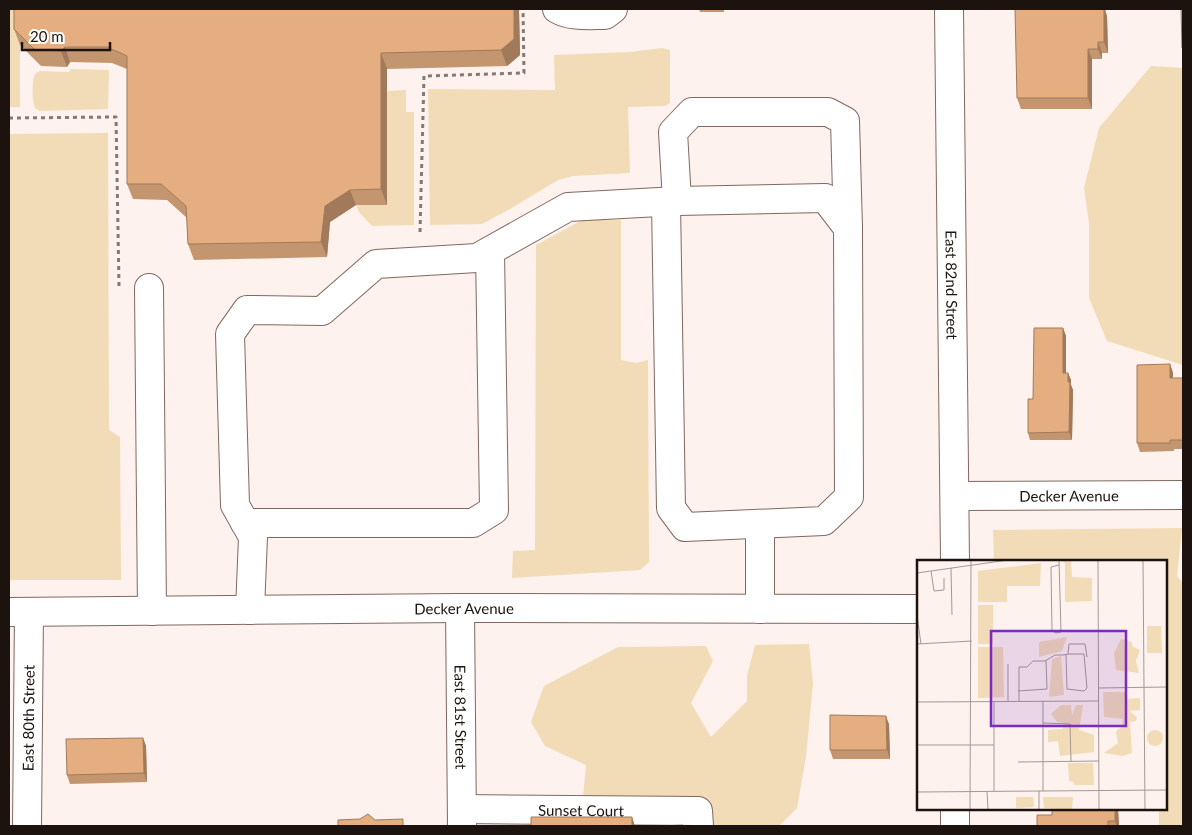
<svg xmlns="http://www.w3.org/2000/svg" width="1192" height="835" font-family="Lato,sans-serif">
	<rect width="100%" height="100%" fill="#fdf2ed"/>
	<path fill="#f2dbb7" d="M9,9H20V107H9Z
		M662,48L670,50V103L665,106L628,107L630,173L573,176L558,180L510,209L482,224L430,225L428,89L555,90L554,55L630,52Z
		M1151,66L1183,68V365L1107,341L1089,298V224L1084,188L1099,128Z
		M70,69L109,70L108,109L40,111L35,108C32,102 32,83 34,77C35,73 36,73 40,71L69,72Z
		M406,90V112H414V225L372,226L359,212L356,205H387L386,91Z
		M108,133L109,430L120,437L121,580H9V134Z
		M582,220H621V360L636,363L648,360L649,562L640,570L512,578L513,551L535,550L536,245Z
		M1182,528L1177,576L1183,583V826H1159V809H1166V561H994L993,530Z
		M809,644L813,683L806,757L797,808L779,826H640L642,800L583,797L586,765L545,746L531,722L544,686L618,647L706,646L713,661L691,703L711,737L747,701V676L755,645Z"/>
	<g fill="none" stroke-linecap="round" stroke-linejoin="round">
		<defs>
			<g id="minor">
				<path d="M557,9C571,17 589,15 605,15L613,9"/>
				<path id="s1" d="M949,9L955,561"/>
				<path d="M677,201L673,132L692,112H828L845,121L848,228"/>
				<path d="M149,288L152,611"/>
				<path id="s2" d="M955,496L1183,495"/>
				<path d="M245,523H473L494,510L490,251"/>
				<path id="s3" d="M460,608L462,826"/>
				<path d="M760,609V524"/>
				<path d="M250,610L253,537L235,505L230,334L247,310L322,311L376,264L477,258L568,207L677,201L825,198L848,228L849,497L824,521L685,527L671,508L666,202"/>
				<path id="s4" d="M9,612L460,608L918,609"/>
				<path id="s5" d="M462,809L698,811L699,826"/>
				<path id="s6" d="M27,826L29,612"/>
				<path d="M955,826V809"/>
			</g>
		</defs>
		<use href="#minor" stroke="#80685f" stroke-width="30"/>
		<path stroke="#837975" stroke-width="3" stroke-dasharray="4 4" stroke-linecap="butt" d="M9,118L116,117L119,286
			M420,232L424,76L524,73L523,9"/>
		<use href="#minor" stroke="#fff" stroke-width="28"/>
	</g>
	<path fill="#c4966f" d="M14,9H519L520,55L507,66L387,69V205H356L330,222L327,257L194,260L188,244L187,218L167,200L133,199L127,184V69L112,63L70,62L67,67L41,66L20,45L14,29Z
		M699,9H724V12H700Z
		M1107,16L1108,53H1102V59H1092V109H1021L1017,98Z
		M1063,328L1066,336V373H1068L1071,380V385L1073,390L1072,440H1030L1028,433L1033,399Z
		M1170,364L1173,373V378H1183V449H1174V451L1140,452L1137,443Z
		M889,724L890,759H833L830,750Z
		M143,738L146,746L147,782L70,784L67,775Z
		M1052,809H1118L1119,826H1037L1052,815Z"/>
	<path fill="#a07a5a" d="M514,9H519L520,55L507,66L501,50Z
		M1104,9H1105L1107,16L1108,53L1104,42Z
		M1098,42L1102,53V59L1098,49Z
		M65,47L70,62L67,67L61,51Z
		M1088,49L1092,59V109L1088,98Z
		M381,53L387,69V205L381,189Z
		M350,190L356,205L330,222L327,257L321,242L325,206Z
		M1063,328L1066,336V380L1063,373Z
		M1170,364L1173,373V386L1170,378Z
		M1068,373L1071,380V385L1073,390L1072,440L1069,432Z
		M886,716L889,724L890,759L887,750Z
		M143,738L146,746L147,782L144,773Z
		M1115,809H1118L1119,826H1117L1115,821Z
		M632,817L635,826H632Z"/>
	<path fill="#e4ae81" stroke="#a07a5a" d="M14,9H514V39L501,50L381,53V189L350,190L325,206L321,242L188,244L186,206L161,184H127V56L107,47H65L61,51L35,50L14,29Z
		M1015,9H1104V42H1098V49H1088V98H1017Z
		M1181,9H1183V48H1182Z
		M1034,328H1063V373H1068V382H1070L1069,432L1028,433V399H1033Z
		M1170,364V378H1183V440H1170V443H1137V365Z
		M830,715L886,716L887,750H830Z
		M143,738L144,773L67,775L66,739Z
		M1052,809H1115V821H1108V826H1037V815H1052Z
		M368,814L375,820L403,819V826H338V820L360,819Z
		M531,817H632V826H531Z
		M683,825L684,826H661Z"/>
	<g text-anchor="middle" dominant-baseline="central" stroke-width="4" stroke-linejoin="round" paint-order="stroke">
		<g font-size="15" fill="#1c130f" stroke="#fff">
			<text stroke="none"><textPath href="#s1" startOffset="276">East 82nd Street</textPath></text>
			<text stroke="none"><textPath href="#s2" startOffset="114">Decker Avenue</textPath></text>
			<text stroke="none"><textPath href="#s4" startOffset="455">Decker Avenue</textPath></text>
			<text stroke="none"><textPath href="#s3" startOffset="109">East 81st Street</textPath></text>
			<text stroke="none"><textPath href="#s6" startOffset="108">East 80th Street</textPath></text>
			<text stroke="none"><textPath href="#s5" startOffset="119">Sunset Court</textPath></text>
		</g>
	</g>
	<g transform="translate(917 560)">
		<rect width="250" height="250" fill="#fdf2ed"/>
		<path d="M144,0H154L155,17L175,18V41L148,42V3ZM124,3L123,26H90V42H61V11ZM61,45H76V84H61ZM230,66H244L245,93H230ZM150,77L145,91L122,97V82ZM204,79L215,82V86L223,90L219,101L222,113L199,110L197,93ZM86,87L87,137L61,138V87ZM144,96L147,135L132,137L135,99ZM186,132H208L210,139L223,138V150L212,151L220,157L219,161L213,162L215,193L206,196L187,193L201,183L199,171L205,167L206,159L187,157ZM144,145H154L155,155L159,145H166L162,170L177,175V192L143,196L141,181L131,182V170L146,169V163L140,162L134,154ZM230 178a8 8 0 1 1 16 0a8 8 0 1 1-16 0ZM151,203H176L177,225H157V222L152,221ZM99,237H116L117,247L99,248ZM126,237H156L155,250L127,248Z" fill="#f2dbb7"/>
		<path fill="none" stroke="#a39994" stroke-width="1" d="M142,0L144,72L139,73L135,71L134,7L142,5M181,0L182,250M226,0L228,250M34,8L35,55M14,11L17,31L27,30V18M0,13L91,0M0,55L4,84M0,84L55,81M151,94L152,84H168L170,97M91,104V141M182,128L250,127M101,131L130,129L129,100M77,141V231M102,141V107H110L116,101H128L138,95H146L151,94H167L170,128L167,131L150,129L149,94M126,141V231M0,142L182,141M126,163L153,164L154,202M0,185H77M101,202L182,201M70,231L71,250M122,231V250M0,232L250,230M53,250L54,0"/>
		<path fill="#7b2cbf" fill-opacity="0.15" stroke="#7b2cbf" stroke-width="2.5" d="M74,71H209V166H74Z"/>
		<rect width="250" height="250" fill="none" stroke="#1c130f" stroke-width="2.5"/>
	</g>
	<rect width="1192" height="835" fill="none" stroke="#1c130f" stroke-width="20"/>
	<path d="M22 42v8h88v-8" fill="none" stroke="#1c130f" stroke-width="2.5"/>
	<text x="30" y="42" font-size="15" fill="#1c130f" stroke="#ffffff" stroke-width="4" paint-order="stroke">20 m</text>
</svg>
